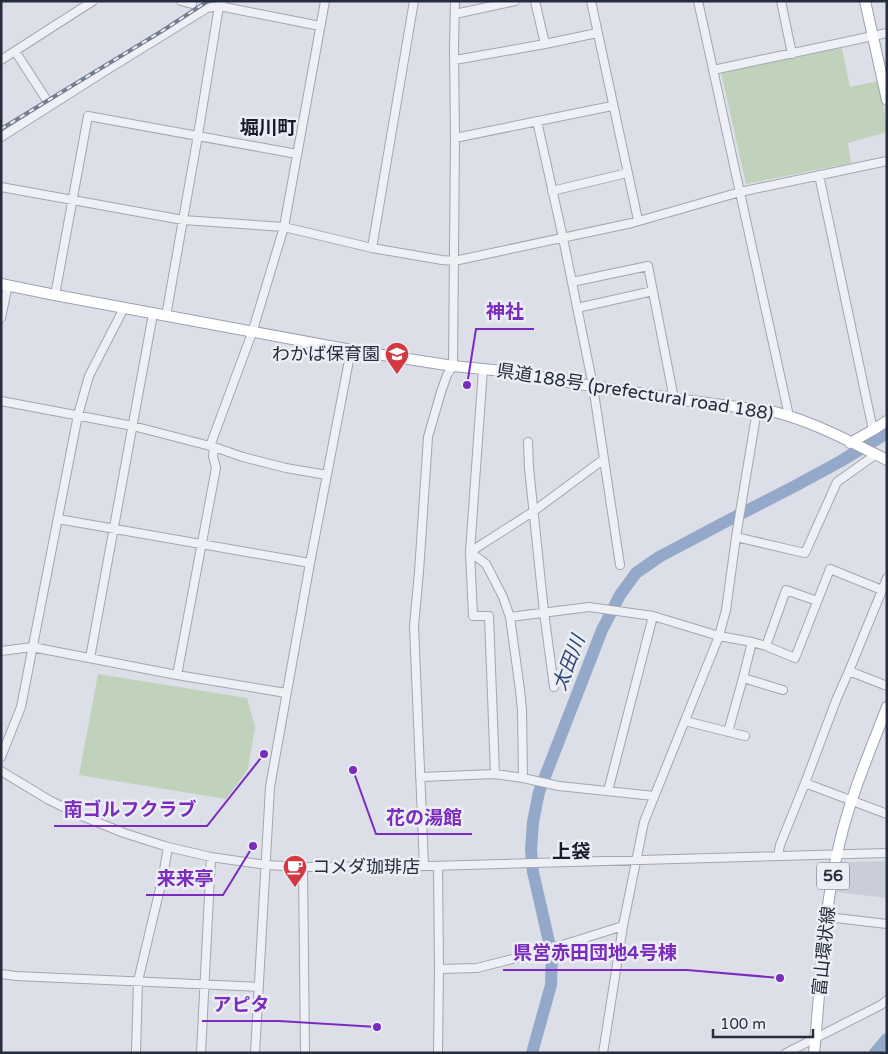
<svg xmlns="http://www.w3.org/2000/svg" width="888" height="1054" font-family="'Varela Round','Noto Sans JP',sans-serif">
	<rect width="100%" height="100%" fill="#dcdfe7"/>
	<path fill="#caced9" d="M887,861V898L836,892L841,866L849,862Z"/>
	<path fill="#c0d1bc" d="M842,48L850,87L878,81L887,123V132L848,143L851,163L746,184L721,72Z
		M98,674L247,698L255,727L248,769L226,799L79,775Z"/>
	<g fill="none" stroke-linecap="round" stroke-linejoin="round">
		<path stroke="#94a9c9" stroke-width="12" d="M532,1053L551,985L552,955L533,872L531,850L533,822L539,792L602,630L620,595L636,573L659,557L727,521L795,486L841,461L887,433
			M875,1053L887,1039"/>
		<defs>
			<path id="minor" d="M181,1L192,4
				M535,1L545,44
				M591,1L638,220
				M698,1L789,416
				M781,1L792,54
				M455,14L515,1
				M15,51L46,99
				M1,60L93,1
				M455,60L545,44L597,33
				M713,70L887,33
				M537,121L563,238L593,386L620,565
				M1,137L105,71L207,8L219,6L320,26
				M455,138L612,106
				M819,175L873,430
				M1,187L183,220L284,227L372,248L442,260L454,261L632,223L740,192L887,161
				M552,191L627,173
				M372,248L414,1
				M572,282L648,266L674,399
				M55,295L88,116L297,154
				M577,308L653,291
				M166,316L198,135L219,6L220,3L222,1
				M1,318L8,285
				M483,369L470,552L473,616H489L495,774
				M1,401L133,426L214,447L243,457L286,468L327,475
				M528,442L529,468L544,612L554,687
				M210,446L252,333L284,227L325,1
				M58,519L310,563
				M736,537L805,553L837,482L875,455
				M817,601L786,590L766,646L795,658L830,569L882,590
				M510,617L503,597L486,564L470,552L534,511L604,459
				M766,646L752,642L743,678L783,690
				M1,651L32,647L177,675L286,693
				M90,658L153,314
				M849,671L887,686
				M177,675L216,468L213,456L214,447
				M685,721L745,736
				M728,732L743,678
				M1,757L21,707L78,415L89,376L124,308
				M1,771L49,800L82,816L124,833L168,847L211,857L266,865L303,867L431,866L887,853
				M420,777L495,774L523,778
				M805,783L887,814
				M608,791L653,616
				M654,796L559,786L523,778L522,710L520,690L510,617L589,607L653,616L719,636L752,642
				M778,856L780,845L805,783L837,698L849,671L887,578
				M424,866L414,626L419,572L428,437L441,392L447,375L453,366L455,138L454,48L455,1
				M303,867L305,1053
				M827,917L887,924
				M439,969L477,968L540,952L623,926
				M1,974L16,976L259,987
				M136,1053L138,981L163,876L168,847
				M201,1053L211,857
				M255,1053L270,787L310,563L351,350
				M438,1053L439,969L438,866
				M603,1053L623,926L644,822L719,636L726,610L736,537L757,410
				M786,1053L881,1005L887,1000"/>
			<path id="major" d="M865,1L887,100
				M1,284L55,295L351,350L453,366L522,373L573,383L684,400L775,412C814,422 851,442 887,460
				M850,443L873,430L887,421
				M814,1053C821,982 823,910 840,841C851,795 870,751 887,707"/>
		</defs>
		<use href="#minor" stroke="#a1a6b1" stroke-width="10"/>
		<use href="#major" stroke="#9aa2b3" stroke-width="12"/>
		<use href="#minor" stroke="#eef0f5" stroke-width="8"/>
		<use href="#major" stroke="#fff" stroke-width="10"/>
		<defs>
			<path id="rail" d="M1,129L162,31L208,1"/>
		</defs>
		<use href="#rail" stroke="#757d91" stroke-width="4"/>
		<use href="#rail" stroke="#ebeef4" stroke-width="2" stroke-dasharray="5.5" stroke-linecap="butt"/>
	</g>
	<defs>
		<symbol id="school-pin" viewBox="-11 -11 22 30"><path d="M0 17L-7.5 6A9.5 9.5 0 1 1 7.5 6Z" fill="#d33942" stroke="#ebeef4"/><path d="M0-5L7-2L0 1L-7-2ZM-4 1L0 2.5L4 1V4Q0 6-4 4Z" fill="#fff"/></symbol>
		<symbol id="cafe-pin" viewBox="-11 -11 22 30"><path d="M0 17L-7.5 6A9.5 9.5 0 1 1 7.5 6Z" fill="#d33942" stroke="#ebeef4"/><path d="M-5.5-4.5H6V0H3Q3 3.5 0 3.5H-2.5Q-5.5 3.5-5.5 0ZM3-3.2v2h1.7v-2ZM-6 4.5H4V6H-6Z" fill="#fff"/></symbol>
	</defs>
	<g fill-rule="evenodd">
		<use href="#school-pin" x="383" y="340" width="28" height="38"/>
		<use href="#cafe-pin" x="281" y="853" width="28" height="38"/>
	</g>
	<g text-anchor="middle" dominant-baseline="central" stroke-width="5" stroke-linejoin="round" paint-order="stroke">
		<rect fill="#ebeef4" stroke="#606674" stroke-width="1" x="817" y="862.5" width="32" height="27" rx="4"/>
		<g font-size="16" font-weight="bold" fill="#252c3d">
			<text x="833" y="876">56</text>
		</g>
		<g font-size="18" fill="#252c3d" stroke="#ebeef4" text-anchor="end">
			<text x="380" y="354">わかば保育園</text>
			<text x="312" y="867" text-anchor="start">コメダ珈琲店</text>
		</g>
		<g font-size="18" fill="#252c3d" stroke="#ebeef4">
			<text transform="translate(635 392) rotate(9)">県道188号 (prefectural road 188)</text>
			<text transform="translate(824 951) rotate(-84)">富山環状線</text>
		</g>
		<g font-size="19" font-weight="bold" fill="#181d2e" stroke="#ebeef4">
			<text x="268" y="128">堀川町</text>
			<text x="571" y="852">上袋</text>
		</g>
		<g font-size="19" font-style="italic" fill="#2e4673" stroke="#ebeef4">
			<text transform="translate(569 663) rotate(-69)">太田川</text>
		</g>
	</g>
	<path fill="none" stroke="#7b2cbf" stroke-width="2" d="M467 385L476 329H534M264 754L207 826H54M353 770L376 834H472M253 846L223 895H146M780 978L687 970H503M377 1027L279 1021H202"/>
	<g fill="#7b2cbf" stroke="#ebeef4" stroke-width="2">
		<circle cx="467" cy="385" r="5"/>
		<circle cx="264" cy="754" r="5"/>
		<circle cx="353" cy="770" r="5"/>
		<circle cx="253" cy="846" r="5"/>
		<circle cx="780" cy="978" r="5"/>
		<circle cx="377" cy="1027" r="5"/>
	</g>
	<g font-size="19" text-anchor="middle" font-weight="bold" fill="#7b2cbf" stroke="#ebeef4" stroke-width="5" stroke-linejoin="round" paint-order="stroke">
		<text x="505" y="318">神社</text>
		<text x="130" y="816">南ゴルフクラブ</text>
		<text x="424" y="824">花の湯館</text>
		<text x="185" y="885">来来亭</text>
		<text x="595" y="959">県営赤田団地4号棟</text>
		<text x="241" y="1011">アピタ</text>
	</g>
	<rect width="888" height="1054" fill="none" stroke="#252c3d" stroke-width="5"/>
	<path d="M713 1029v8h100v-8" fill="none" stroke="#252c3d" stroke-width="2.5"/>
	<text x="720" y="1029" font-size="15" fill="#252c3d" stroke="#ebeef4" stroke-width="4" paint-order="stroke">100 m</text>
</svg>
